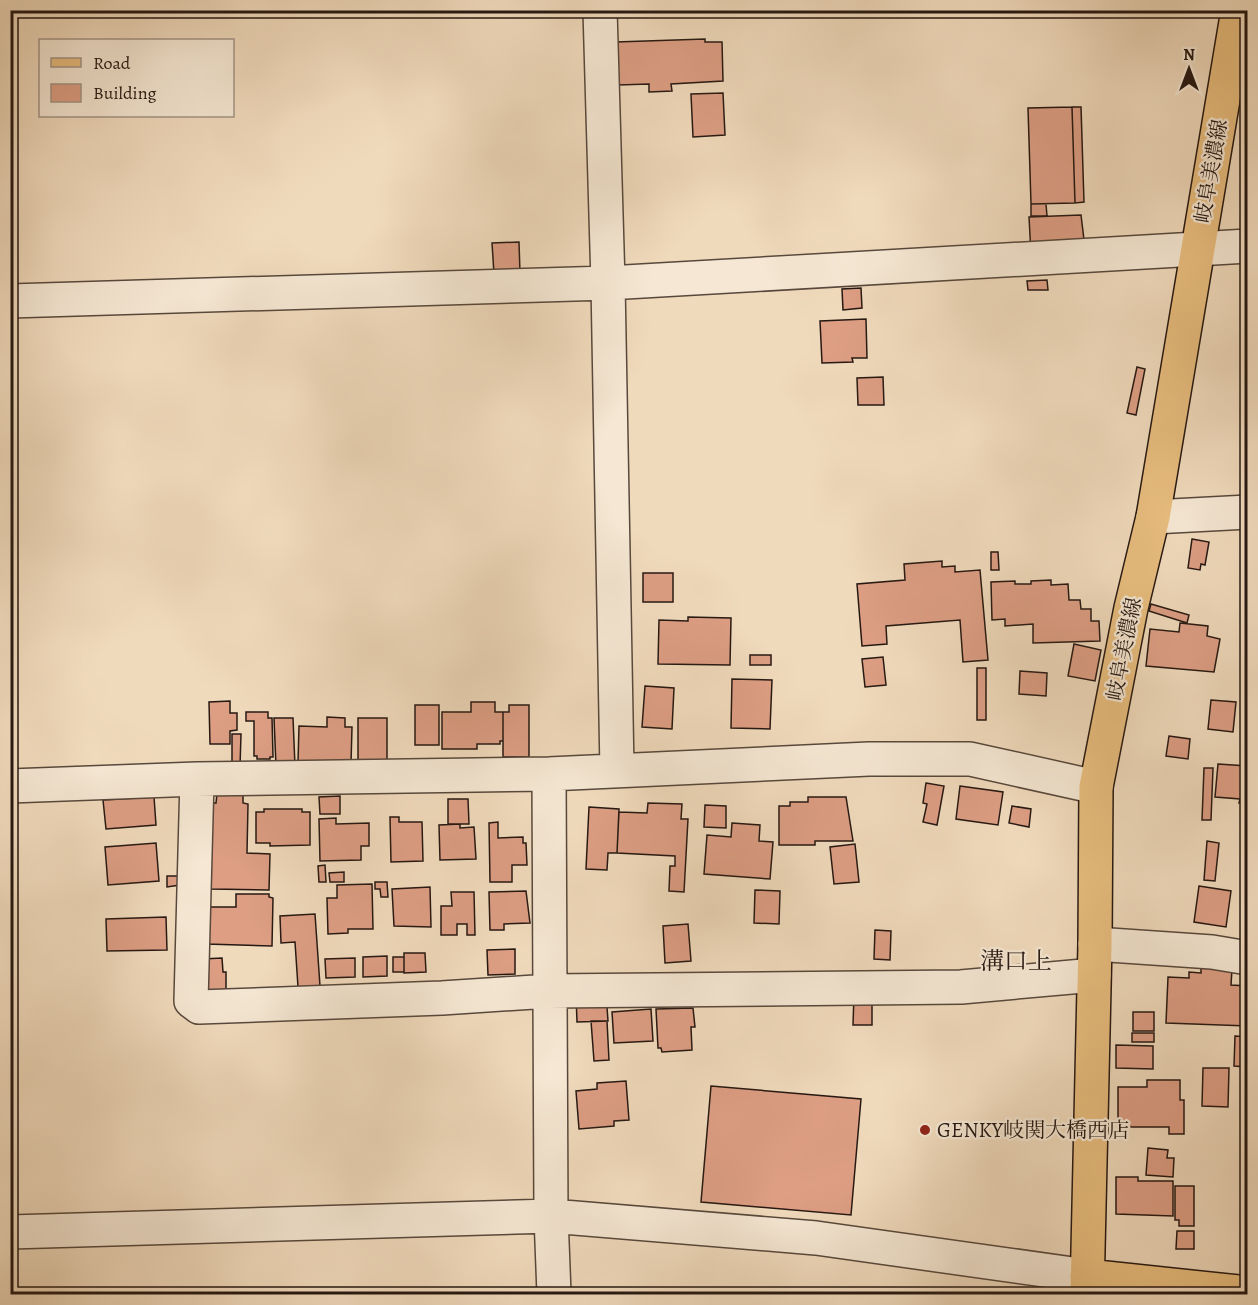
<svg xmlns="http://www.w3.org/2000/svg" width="1258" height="1305" font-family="Alegreya,'Noto Serif JP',serif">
	<rect width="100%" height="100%" fill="#f0dabc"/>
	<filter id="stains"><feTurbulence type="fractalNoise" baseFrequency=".00333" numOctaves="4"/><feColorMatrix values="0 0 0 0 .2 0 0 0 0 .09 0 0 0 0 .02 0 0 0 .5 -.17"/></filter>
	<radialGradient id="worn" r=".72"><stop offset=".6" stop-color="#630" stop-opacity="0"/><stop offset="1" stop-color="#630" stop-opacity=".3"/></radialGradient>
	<path fill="#dd9e84" stroke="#261812" stroke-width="1.5" d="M705,39V42H722L723,81L671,84L672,91L649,92V84L618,85L616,42Z
		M723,93L725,135L693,137L691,94Z
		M1072,107H1081L1084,202L1075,203Z
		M1072,107L1075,203L1031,204L1028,108Z
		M1031,204H1046L1047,216H1031Z
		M1081,215L1084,240L1031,254L1029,217Z
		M519,242L520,273L494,274L492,243Z
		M1047,280L1048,290H1028L1027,281Z
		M861,288L862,308L843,310L842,289Z
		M866,319L867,358H852L853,362L822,363L820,321Z
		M1137,367L1145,369L1136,415L1127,413Z
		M883,377L884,405H858L857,378Z
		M1192,539L1209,542L1205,565L1201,564L1200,570L1188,568Z
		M991,552H998L999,570H991Z
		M942,561V567L955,566V572L980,570L988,660L963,662L960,620L886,626L887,644L862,646L857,584L905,580L904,564Z
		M643,573H673V602H643Z
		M1051,580V585L1068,584L1069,600H1080L1081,609H1091V621H1099L1100,641L1033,643V624L1005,626V619L992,620L991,582L1015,581V584H1031V581Z
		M1151,604L1189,615L1187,623L1149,611Z
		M688,617L731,618L730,665L658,664L659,620L688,621Z
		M1180,623L1208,626L1207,636L1220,639L1214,672L1146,666L1150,629L1179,632Z
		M1074,644L1101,650L1095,681L1068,676Z
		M750,655H771V665H750Z
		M883,657L886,685L865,687L862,659Z
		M977,668H986V720H977Z
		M1020,671L1047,673L1046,696L1019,694Z
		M732,679L772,680L770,729L731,728Z
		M645,686L674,688L672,729L642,727Z
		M1211,700L1236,702L1233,732L1208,729Z
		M230,701V713H237V730L230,731V744H210L209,702Z
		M471,702H495V712H503V741H500V744H477V749H442V712H471Z
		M415,705H439V745H415Z
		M509,705H529V757H503V712H509Z
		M246,712H268V718H272L273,757H270V759H257V756H254V721H246Z
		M327,717L345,718V727H352L351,764L298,763L299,726L327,727Z
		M274,718H293L295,766H276Z
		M358,718H387V766H358Z
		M232,734H241L240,767H232Z
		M1169,736L1190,739L1188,759L1166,756Z
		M1218,764L1248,766V803H1239L1240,799L1215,797Z
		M1204,768H1213L1211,820H1202Z
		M926,783L944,786L937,825L923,822L927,804L923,803Z
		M960,786L1003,792L998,825L956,819Z
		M217,794H243V803L248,804L247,853L270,854L269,890L211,889L212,803H216Z
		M340,796V814H320L319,797Z
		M154,797L156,825L106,829L103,800Z
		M808,797H846L853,841H815V845H779V806H790V802H808Z
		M448,799H468L469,824H448Z
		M648,803L682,804L681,819H688L684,892L669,891L670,866H675V856L617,853L619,812L647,813Z
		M705,805L726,806V828L704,827Z
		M1012,806L1031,809L1029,827L1009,823Z
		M589,807L619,809L617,853H608L607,870L586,869Z
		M264,809H302V812H310V845L270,846V843H256V812H264Z
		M390,817H399V822H422L423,861L391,862Z
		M336,818V824L369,823V846H361V860L320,861L319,819Z
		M498,822V838L523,837V843H526L527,865H512V882H490L489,823Z
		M732,823L760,825L759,841L773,842L770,879L704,874L707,835L731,837Z
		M460,824V828L474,827L476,859L440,860L439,825Z
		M1207,841L1219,843L1215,881L1204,880Z
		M156,843L159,881L108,885L105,847Z
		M855,844L859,882L834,884L830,847Z
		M325,865L326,882H319L318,866Z
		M344,872V882H330L329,873Z
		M167,876H179L180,885L167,887Z
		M375,882H387L388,897H381L380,889H375Z
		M372,884L373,929H348V933L328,934L327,898H337V885Z
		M1199,886L1231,891L1226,927L1194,922Z
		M430,887L431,927L394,926L392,889Z
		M755,890L780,891L779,924L754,923Z
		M526,891L530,923L504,924V930H490L489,892Z
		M451,892H474L475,935H467V924H457V935H441V906H452Z
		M236,894H269V897L273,898L272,946L206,944L207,907H236Z
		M315,914L320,986L298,987L295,942L281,943L280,916Z
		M166,917L167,950L107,951L106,919Z
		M688,924L691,961L665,963L663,926Z
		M875,930L891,931L890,960L874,959Z
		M515,949V974L488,975L487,950Z
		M404,953H425L426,972L404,973Z
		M387,956V976L363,977V957Z
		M393,957H404V972H393Z
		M222,958L223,972H226V991L203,992L202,959Z
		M355,958V977L326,978L325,959Z
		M1201,968L1232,969L1231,985L1248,986V1026L1166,1023L1168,977L1189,978V972L1201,973Z
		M606,993L608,1021L577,1022L576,995Z
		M854,995H872V1025H853Z
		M693,1008L695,1027H691L692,1050L662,1052L661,1048H658L656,1009Z
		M651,1009L653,1041L614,1043L612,1012Z
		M1133,1012H1154V1031H1133Z
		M591,1021H607L609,1060L594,1061Z
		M1132,1033H1154V1042H1132Z
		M1235,1036L1248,1037V1080H1246V1067L1234,1066Z
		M1116,1045L1153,1046V1069L1116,1068Z
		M1203,1068H1229L1228,1107L1202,1106Z
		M1147,1080H1180V1100H1184V1134H1169V1127H1118V1087H1147Z
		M626,1081L629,1120L614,1121V1126L579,1129L576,1091L597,1089V1083Z
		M711,1086L861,1099L851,1215L701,1202Z
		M1148,1148L1168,1150L1167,1158H1174L1173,1177L1146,1175Z
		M1116,1177H1138V1181H1173V1216L1116,1214Z
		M1175,1186H1194V1226H1179V1220H1175Z
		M1177,1231H1194V1249H1176Z"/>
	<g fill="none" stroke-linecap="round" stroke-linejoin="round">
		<defs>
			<path id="minor" d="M600,10L608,283L617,771
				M10,301L608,283L1248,246
				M1153,517L1248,512
				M549,774L551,1216L554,1294
				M197,779L191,1001L199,1007L442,998L549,991L961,987L1094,975
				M10,786L197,779L549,774L869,759H970L1096,787
				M1095,944L1212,952L1248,958
				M10,1232L551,1216L816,1238L1087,1276"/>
			<path id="major" d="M1087,1276L1248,1293
				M1087,1294L1095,944L1096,787L1131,608L1153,517L1238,10"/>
		</defs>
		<use href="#minor" stroke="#58483c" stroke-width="36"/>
		<use href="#major" stroke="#261812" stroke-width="36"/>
		<use href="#minor" stroke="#f5e7d3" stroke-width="33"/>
		<use href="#major" stroke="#e8bd7e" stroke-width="33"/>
	</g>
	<circle fill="#8f2418" stroke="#f5e7d3" stroke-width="2" cx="925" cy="1130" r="6"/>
	<g text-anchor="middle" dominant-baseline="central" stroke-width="4.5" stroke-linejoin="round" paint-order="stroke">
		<g font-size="21" fill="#261812" stroke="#f5e7d3">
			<text transform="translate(1211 171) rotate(-80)">岐阜美濃線</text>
			<text transform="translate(1124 649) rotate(-79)">岐阜美濃線</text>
		</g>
		<g font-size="21" fill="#261812" stroke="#f5e7d3" text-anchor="start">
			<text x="937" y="1130">GENKY岐関大橋西店</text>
		</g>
		<g font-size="24" fill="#261812" stroke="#f5e7d3">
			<text x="1016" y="961">溝口上</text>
		</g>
	</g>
	<rect width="1258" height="1305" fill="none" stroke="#f0dabc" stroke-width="36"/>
	<rect x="12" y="12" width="1234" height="1281" fill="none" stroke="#261812" stroke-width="3"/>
	<rect x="18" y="18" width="1222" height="1269" fill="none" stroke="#261812" stroke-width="1.5"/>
	<rect x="39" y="39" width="195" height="78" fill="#f5e7d3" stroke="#a29486" stroke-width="1.5"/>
	<rect x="51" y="58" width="30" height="9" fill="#e8bd7e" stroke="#a29486" stroke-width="1.5"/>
	<text x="93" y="69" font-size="18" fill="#261812">Road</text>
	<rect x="51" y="84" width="30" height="18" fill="#dd9e84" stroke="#a29486" stroke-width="1.5"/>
	<text x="93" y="99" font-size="18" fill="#261812">Building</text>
	<g transform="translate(1189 69)" stroke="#f5e7d3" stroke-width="4.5" paint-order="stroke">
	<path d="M0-4.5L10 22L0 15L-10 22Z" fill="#261812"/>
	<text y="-9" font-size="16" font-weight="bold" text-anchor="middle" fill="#261812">N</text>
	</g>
	<rect width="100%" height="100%" filter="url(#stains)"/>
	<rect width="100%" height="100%" fill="url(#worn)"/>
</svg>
